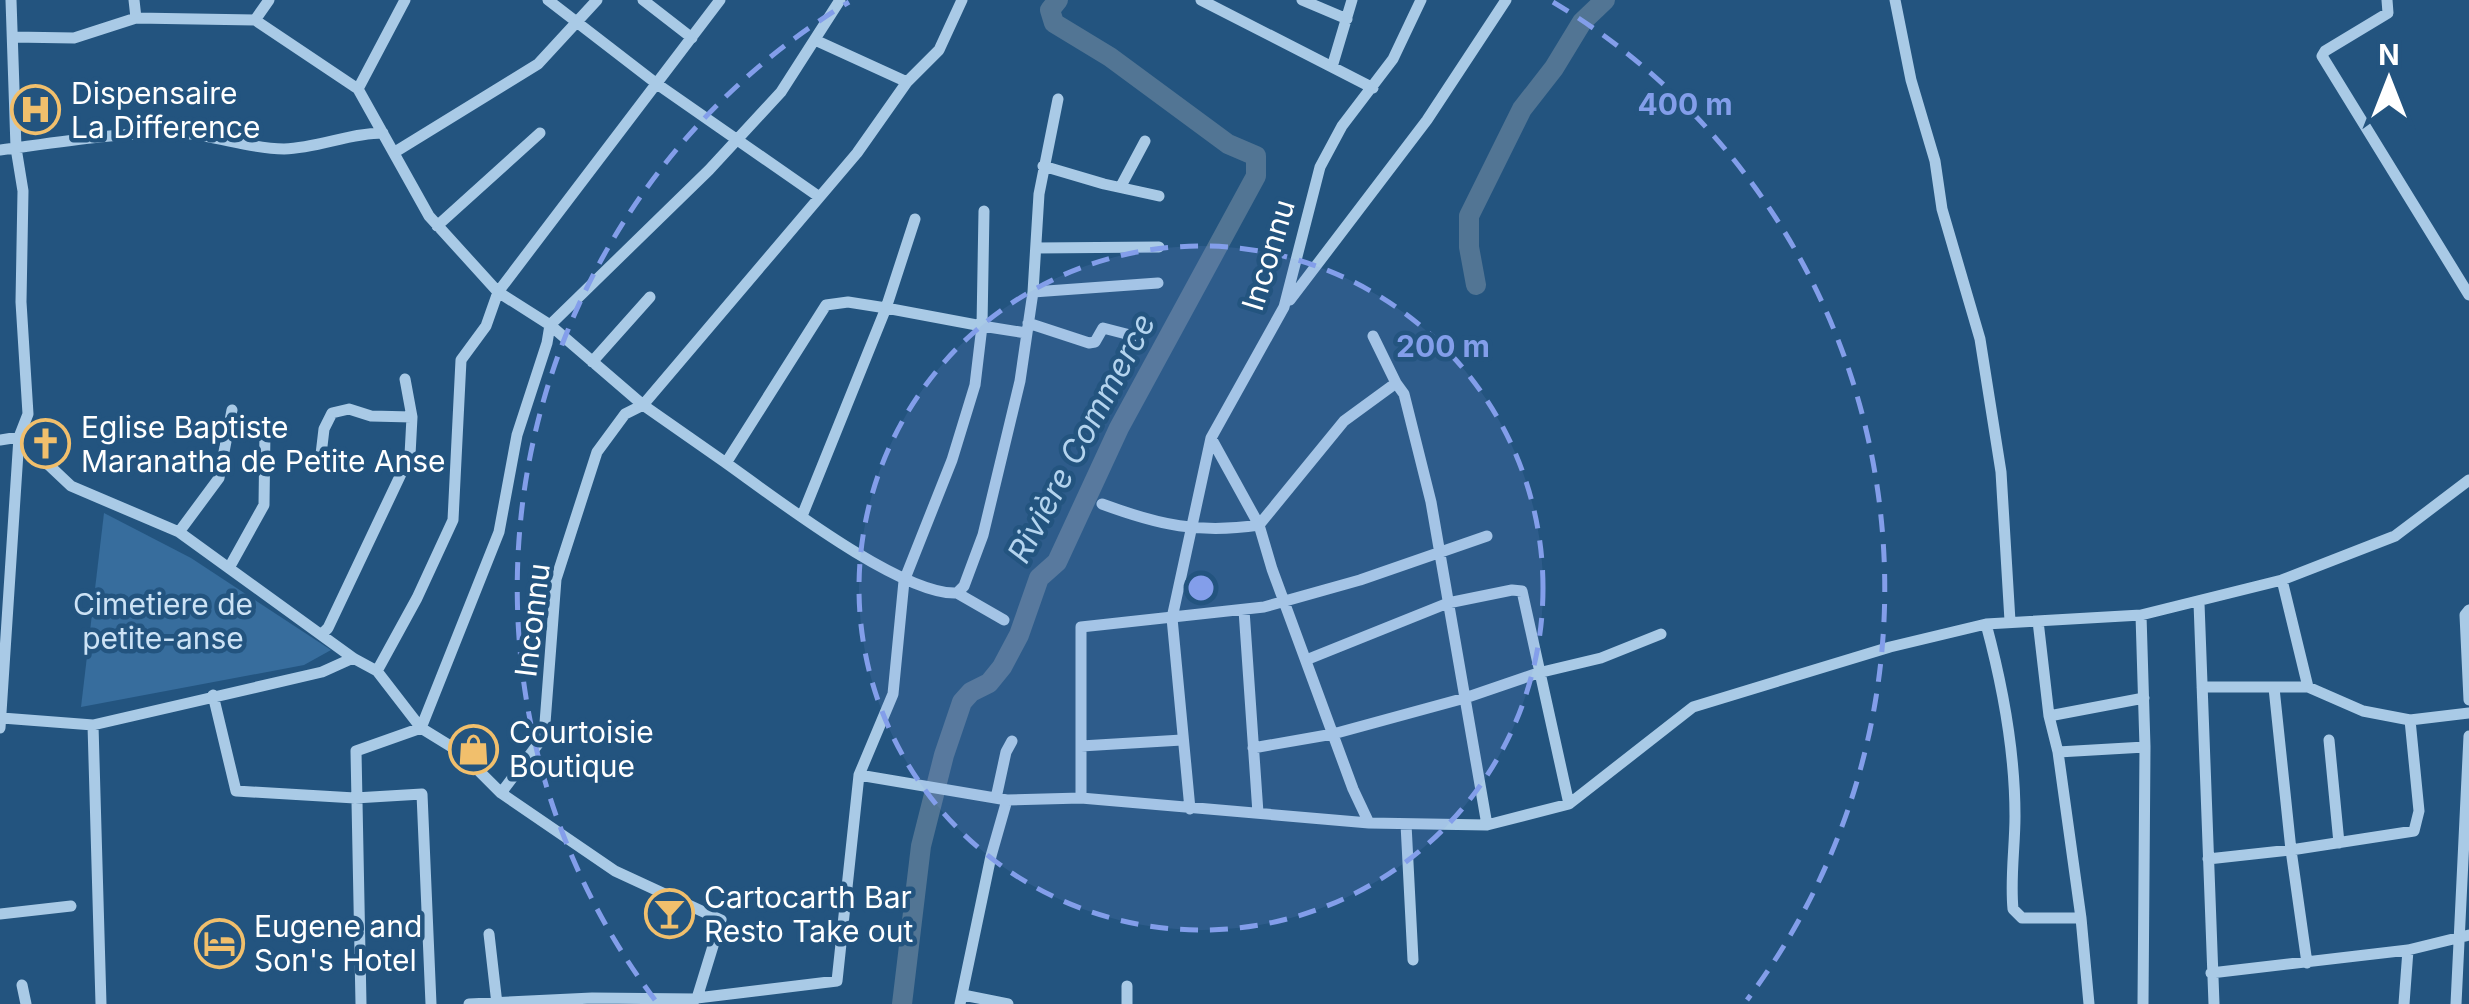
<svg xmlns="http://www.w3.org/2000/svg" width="2469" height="1004" font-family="Inter,sans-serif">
	<rect width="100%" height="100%" fill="#23547f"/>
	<path fill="#376d9d" d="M104,513L191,558L331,650L304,665L81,707Z"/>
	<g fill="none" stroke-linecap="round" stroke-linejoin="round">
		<path stroke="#527594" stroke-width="20" d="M1476,285L1469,247V216L1522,109L1554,68L1582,22L1605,0
			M902,1004L921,846L944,755L962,702L971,692L989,683L1002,667L1019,635L1039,578L1057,562L1119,428L1256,176V156L1228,144L1110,57L1054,23L1050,10L1058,0"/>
		<path stroke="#a9cae6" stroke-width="11" d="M134,0L136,18
			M269,0L255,20L358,89L429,216L498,292L550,325L643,405L726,463L826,305L848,302L886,308L802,516
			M548,0L657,84L818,196
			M643,0L692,38
			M1201,0L1373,88
			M1302,0L1347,19
			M1895,0L1911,80L1935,161L1942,209L1980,339L2001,472L2010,621
			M2387,0L2388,13L2325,51L2322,56L2469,295
			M13,37L74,38L136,18L255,20
			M815,40L907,82
			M1332,67L1352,0
			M358,89L405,0
			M0,150C59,142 118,132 177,133C214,134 248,149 284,149C319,148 349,133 383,133
			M395,152L538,64L597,0
			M1043,166L1104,184L1159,196
			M1121,186L1145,141
			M984,211L982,326L1026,333
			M437,226L540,133
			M1036,248L1159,247
			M1033,292L1158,283
			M1290,300L1427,120L1506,0
			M1028,323L1089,343L1095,342L1103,328L1134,336
			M1373,336L1396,383
			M592,362L650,297
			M1211,438L1259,525L1272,569L1353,789L1369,823
			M0,440L19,437L71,486L179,532L353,658L377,671L421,728L460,752L501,793L615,871L721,920L697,998L837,981L859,775L893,694L904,581L952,460L975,385L982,326L886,308L915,219
			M320,463L324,429L332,413L349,409L371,416L412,417
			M726,463C774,497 902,596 957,593L964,586L983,535L1020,381L1033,292L1039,194L1058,99
			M1102,504C1159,525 1199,534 1259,525L1344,421L1396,383L1404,394L1431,502L1487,825
			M179,532L219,478L232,410
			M229,568L264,505L265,430
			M2282,580L2308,687L2363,711L2410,720L2469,713
			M957,593L1004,620
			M2199,603L2214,1004
			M1244,610L1258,813
			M2469,610L2465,615L2469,700
			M2141,615L2145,747L2143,1004
			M2038,621L2049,716L2144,698
			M1986,624C2003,687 2015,751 2015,816C2015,847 2010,878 2013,909L2022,918H2081
			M323,633L328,628L410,455L412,417L405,379
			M1306,660L1448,603L1512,590L1522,591L1569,804
			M377,671L417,598L453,520L461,360L486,326L498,292L720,0
			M2202,687H2308
			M2274,688L2291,850L2307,963
			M213,695L236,791L355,798L422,794L431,1004
			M2049,716L2058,752
			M2,718L93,725L322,672L353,658
			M93,725L101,1004
			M0,728L19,437L28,414L21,302L23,191L16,148L11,0
			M2329,740L2339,843
			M1081,746L1182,740
			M1253,748L1333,734L1465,698L1538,673L1601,658L1661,634
			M859,775L1007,800
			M501,793L544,736L556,579L597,452L625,414L643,405L857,153L907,82L939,50L962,0
			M996,798L1006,752L1012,741
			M1081,798V627L1264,607L1360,580L1487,536
			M1190,809L1172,618L1211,438L1284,307L1320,167L1342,126L1393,59L1421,0
			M1406,824L1413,960
			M2208,859L2291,850L2414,831L2419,811L2410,720
			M0,914L71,906
			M489,934L497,1004
			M2211,973L2408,950L2469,935
			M22,985L26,1004
			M963,995L1008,1004
			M361,1004L356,751L421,728L499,532L517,435L547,343L550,325L709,170L781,92L840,0
			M469,1004L592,998L696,999
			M960,1004L991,856L1007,800L1081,798L1369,823L1487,825L1569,804L1693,707L1890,647L1986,624L2141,615L2282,580L2395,536L2469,480
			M1127,1004V986
			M2089,1004L2081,918L2058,752L2145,747
			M2404,1004L2408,950
			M2456,1004L2469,736"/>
	</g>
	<circle cx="1201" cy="588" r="342" fill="#839eea" fill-opacity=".12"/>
	<g fill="none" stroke="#839eea" stroke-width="5" stroke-dasharray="18 12">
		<circle cx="1201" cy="588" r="342"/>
		<path d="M655 1000A684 684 0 0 1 849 2M1553 2A684 684 0 0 1 1747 1000"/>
	</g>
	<defs>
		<symbol id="hospital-ring" viewBox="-11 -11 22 22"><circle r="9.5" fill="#23547f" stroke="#f1bf6c" stroke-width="1.5"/><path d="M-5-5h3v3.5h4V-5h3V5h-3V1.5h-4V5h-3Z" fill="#f1bf6c"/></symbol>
		<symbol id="church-ring" viewBox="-11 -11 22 22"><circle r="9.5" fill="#23547f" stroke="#f1bf6c" stroke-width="1.5"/><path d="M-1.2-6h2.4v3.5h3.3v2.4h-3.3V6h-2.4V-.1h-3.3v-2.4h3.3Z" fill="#f1bf6c"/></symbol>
		<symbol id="shop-ring" viewBox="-11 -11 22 22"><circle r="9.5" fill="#23547f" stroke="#f1bf6c" stroke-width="1.5"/><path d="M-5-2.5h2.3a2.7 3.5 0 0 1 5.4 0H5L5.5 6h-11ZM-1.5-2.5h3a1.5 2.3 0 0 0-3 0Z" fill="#f1bf6c"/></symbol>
		<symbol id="bar-ring" viewBox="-11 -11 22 22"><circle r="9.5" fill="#23547f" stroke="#f1bf6c" stroke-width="1.5"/><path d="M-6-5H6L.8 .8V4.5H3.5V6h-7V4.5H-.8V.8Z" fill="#f1bf6c"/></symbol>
		<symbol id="hotel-ring" viewBox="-11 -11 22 22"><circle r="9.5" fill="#23547f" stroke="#f1bf6c" stroke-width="1.5"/><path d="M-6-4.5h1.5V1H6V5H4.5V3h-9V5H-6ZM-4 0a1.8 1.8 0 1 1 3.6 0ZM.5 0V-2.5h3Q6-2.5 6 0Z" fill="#f1bf6c"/></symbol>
	</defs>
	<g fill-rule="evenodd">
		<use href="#hospital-ring" x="8" y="82" width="55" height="55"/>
		<use href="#church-ring" x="18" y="416" width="55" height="55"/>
		<use href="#shop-ring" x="446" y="722" width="55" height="55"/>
		<use href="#bar-ring" x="642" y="886" width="55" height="55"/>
		<use href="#hotel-ring" x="192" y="916" width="55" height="55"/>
	</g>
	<g text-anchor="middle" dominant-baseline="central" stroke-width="9" stroke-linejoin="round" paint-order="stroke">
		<g font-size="30" fill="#fff" stroke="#23547f" text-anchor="start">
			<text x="71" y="93">Dispensaire<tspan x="71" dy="34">La Difference</tspan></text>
			<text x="81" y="427">Eglise Baptiste<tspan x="81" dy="34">Maranatha de Petite Anse</tspan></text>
			<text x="509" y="732">Courtoisie<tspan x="509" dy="34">Boutique</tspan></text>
			<text x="704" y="897">Cartocarth Bar<tspan x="704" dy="34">Resto Take out</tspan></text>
			<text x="254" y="926">Eugene and<tspan x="254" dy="34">Son's Hotel</tspan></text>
		</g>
		<g font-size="30" fill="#fff" stroke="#23547f">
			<text transform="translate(1268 255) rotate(-73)">Inconnu</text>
			<text transform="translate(532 620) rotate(-83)">Inconnu</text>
		</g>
		<g font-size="30" fill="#cce2f5" stroke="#23547f">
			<text x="163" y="604">Cimetiere de<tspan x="163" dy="34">petite-anse</tspan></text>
		</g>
		<g font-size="32" font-style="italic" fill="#b4d4ee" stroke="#23547f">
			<text transform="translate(1081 438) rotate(-62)">Rivière Commerce</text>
		</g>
	</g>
	<circle cx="1201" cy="588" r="15" fill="#839eea" stroke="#23547f" stroke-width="5"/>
	<g font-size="30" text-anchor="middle" font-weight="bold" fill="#839eea" stroke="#23547f" stroke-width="9" stroke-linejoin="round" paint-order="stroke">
		<text x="1685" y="115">400 m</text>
		<text x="1443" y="357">200 m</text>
	</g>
	<g transform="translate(2389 80)" stroke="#23547f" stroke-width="8" paint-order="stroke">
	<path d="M0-8L18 38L0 25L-18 38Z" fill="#ffffff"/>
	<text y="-15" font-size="28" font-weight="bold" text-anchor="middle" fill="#ffffff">N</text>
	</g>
</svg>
